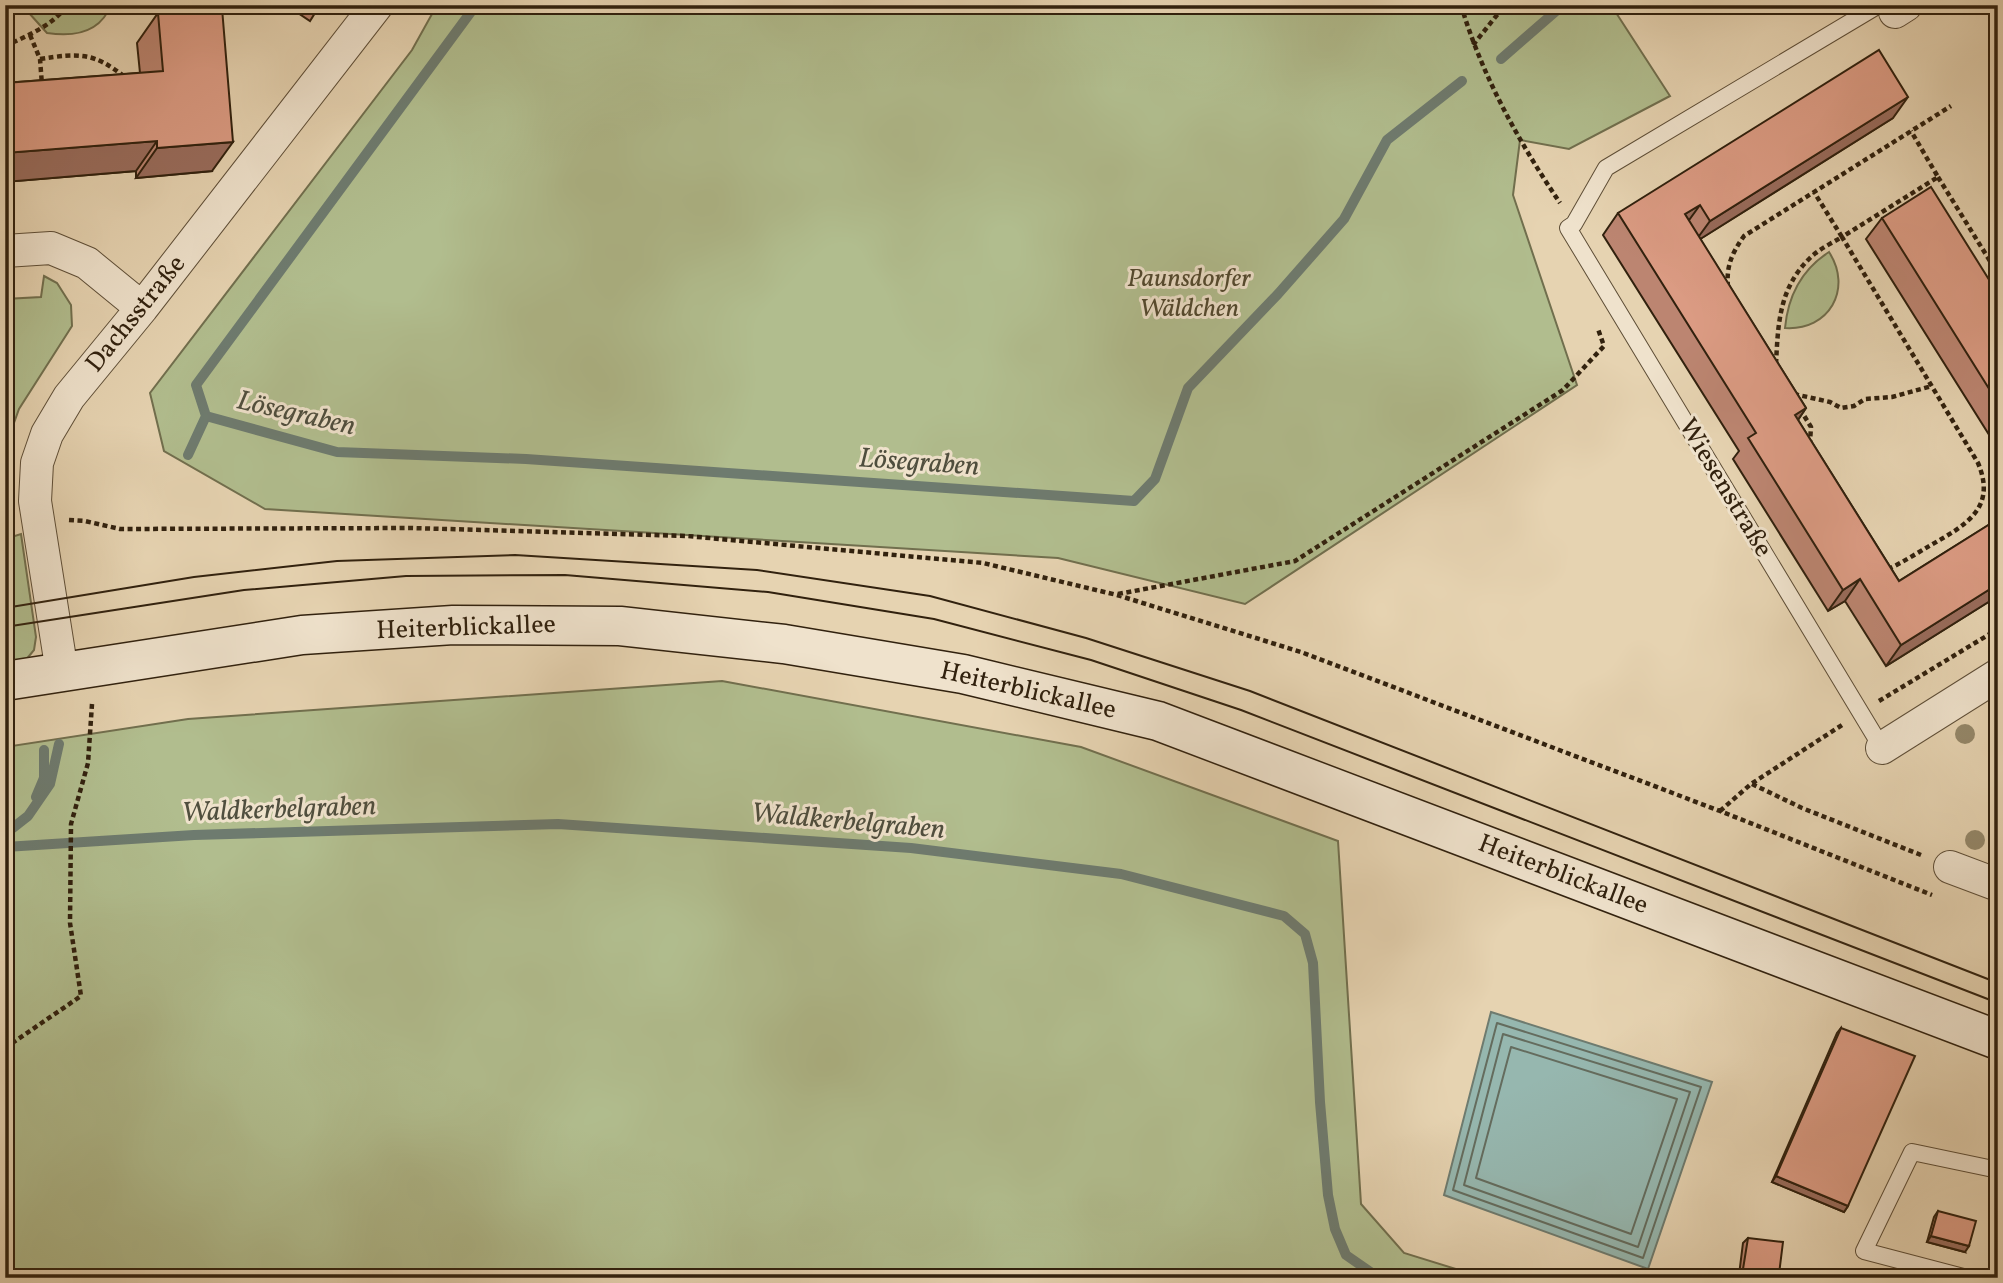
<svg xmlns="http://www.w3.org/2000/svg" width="2003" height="1283" font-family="Vollkorn,serif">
	<rect width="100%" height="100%" fill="#e6d3b1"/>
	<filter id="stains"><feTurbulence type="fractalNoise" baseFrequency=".00286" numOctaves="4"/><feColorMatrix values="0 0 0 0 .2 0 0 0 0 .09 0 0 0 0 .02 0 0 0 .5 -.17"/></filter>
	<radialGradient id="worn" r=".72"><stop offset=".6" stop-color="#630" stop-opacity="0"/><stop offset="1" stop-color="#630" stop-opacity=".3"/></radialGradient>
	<path fill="#b1bd8e" stroke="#716f4e" stroke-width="2" d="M29,5H111C100,33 73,37 47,33L29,13Z
		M437,5H1611L1670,96L1569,149L1520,140L1513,195L1577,385L1245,604L1058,558L265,509L164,451L150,393L412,50Z
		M1829,252C1853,289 1829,331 1785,328C1788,296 1801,270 1829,252Z
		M44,276L57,283L71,305L72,326L19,409L5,448V299L41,297Z
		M21,534L36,637L34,650L25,661L5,663V539Z
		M722,681L1081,747L1338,841L1361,1204L1404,1253L1485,1278H5V747L188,719Z"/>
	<path fill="#96b7af" stroke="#6e7b6f" stroke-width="2" d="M1491,1012L1712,1082L1648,1269L1444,1195Z"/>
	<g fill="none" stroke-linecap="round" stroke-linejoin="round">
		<path stroke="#646c5e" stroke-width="2" d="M1497,1023L1701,1087L1643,1258L1453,1190Z
			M1503,1034L1690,1092L1638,1247L1464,1185Z
			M1511,1047L1677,1099L1631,1234L1476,1178Z"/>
		<path stroke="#6e7b6f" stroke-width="10" d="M1501,59L1563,5
			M206,416L196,385L476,5
			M188,455L206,416L337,452L526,459L1134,501L1155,479L1188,388L1278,294L1344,219L1387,140L1462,81
			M36,797L44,778V750
			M5,834L28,816L50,784L59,744
			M5,847L194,835L558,824L911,848L1121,874L1284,916L1305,934L1313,963L1320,1102L1328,1195L1335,1229L1346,1255L1372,1273L1385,1278"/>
		<defs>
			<path id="service" d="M1879,5L1606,168L1574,224L1568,228L1882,748
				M1967,1278L1864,1251L1912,1152L1998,1170"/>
			<path id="minor" d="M1895,12L1906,5
				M5,251L51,248L87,263L142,308
				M62,672L35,501L37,463L47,434L69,397L142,308L377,5
				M1882,748L1998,675
				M1950,867L1998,885"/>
			<path id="secondary" d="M5,681L302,635L453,625L620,626L784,644L963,674L1158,721L1998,1040"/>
		</defs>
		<use href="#service" stroke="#5e4e37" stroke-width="18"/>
		<use href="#minor" stroke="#5e4e37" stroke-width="34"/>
		<use href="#secondary" stroke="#31210e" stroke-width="41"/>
		<path stroke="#31210e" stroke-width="4.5" stroke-dasharray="5 3.5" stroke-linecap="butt" d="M1461,5C1482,76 1519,142 1560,203
			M30,35L40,59L42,85
			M1473,45L1505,5
			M5,46C27,36 54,25 67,5
			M40,59C80,53 94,52 126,78
			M1938,177L1998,274
			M1728,287C1726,266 1732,253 1744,236L1951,106
			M1776,364C1778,324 1779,288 1810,258C1819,249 1832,243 1842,237L1814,192
			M1794,394L1830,402L1841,408L1854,406L1865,399L1892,397L1932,386
			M1800,409L1811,427L1810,442
			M69,520L85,521L120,529L412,528L687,536L983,563L1117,595L1301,652L1720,811L1932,895
			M1888,569C1902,563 1917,553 1931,545C1966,525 1997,508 1978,463L1842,237L1938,177L1911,131
			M1118,594L1295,561L1563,390L1604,346L1598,329
			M1879,701L1998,629
			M1752,784L1802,808L1921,855
			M1720,811L1751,784L1842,725
			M5,1048L81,996L70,923L71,824L88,763L92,704"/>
		<use href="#service" stroke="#efe2cc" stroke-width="16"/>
		<use href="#minor" stroke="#efe2cc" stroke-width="32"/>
		<use href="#secondary" stroke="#efe2cc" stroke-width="38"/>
		<path stroke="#31210e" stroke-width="2" d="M5,608L194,577L337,561L515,555L757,570L930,596L1086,638L1250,691L1998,983
			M5,627L244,590L406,576L565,575L768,592L934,619L1091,660L1241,710L1998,1003"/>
	</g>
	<g fill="#948769">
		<circle cx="1965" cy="734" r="10"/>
		<circle cx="1975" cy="840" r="10"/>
	</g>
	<path fill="#bc8571" stroke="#31210e" stroke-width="2" d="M286,5H320L310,21Z
		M158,13L212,171L136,178V171L5,182V83L140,73L137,43Z
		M1893,118L1700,239L1806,408L1798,420L1899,581L1998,519V596L1886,666L1845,601L1828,611L1733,459L1739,451L1603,235L1618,213Z
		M1882,218L1998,294V449L1866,239Z
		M1841,1028L1848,1206L1844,1212L1772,1182L1837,1033Z
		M1938,1211L1965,1252L1927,1242L1934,1217Z
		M1998,1226V1263L1990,1262Z
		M1748,1238L1779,1274L1776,1278H1760L1739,1275L1743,1243Z"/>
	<path fill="#996c5c" stroke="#31210e" stroke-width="2" d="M1908,97L1893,118L1694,243L1710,221Z
		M157,141L136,171L5,182V153Z
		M233,142L212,171L136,178L157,148Z
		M1700,205L1684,227L1685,214Z
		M1806,408L1791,430L1795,415Z
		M1860,579L1845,601L1828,611L1843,590Z
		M1998,584V596L1886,666L1901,645Z
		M1776,1176L1848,1206L1844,1212L1772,1182Z
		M1931,1236L1969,1246L1965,1252L1927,1242Z
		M1998,1251V1263L1990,1262Z
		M1743,1269L1779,1274L1776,1278H1760L1739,1275Z"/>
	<path fill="#db9b83" stroke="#31210e" stroke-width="2" d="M222,8L233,142L157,148V141L5,153V83L163,71L158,13Z
		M1879,50L1908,97L1710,221L1700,205L1685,214L1806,408L1795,415L1899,581L1998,519V584L1901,645L1860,579L1843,590L1748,438L1756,433L1618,213Z
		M1931,187L1998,294V403L1882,218Z
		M1841,1028L1915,1056L1848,1206L1776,1176Z
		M1938,1211L1976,1221L1969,1246L1931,1236Z
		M1748,1238L1783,1242L1779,1274L1743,1269Z
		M1864,1272L1899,1278H1863Z"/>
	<g text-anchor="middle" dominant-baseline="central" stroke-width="6" stroke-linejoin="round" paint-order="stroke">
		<g font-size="26" font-style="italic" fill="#51482e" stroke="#efe2cc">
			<text x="1189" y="279">Paunsdorfer<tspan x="1189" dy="30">Wäldchen</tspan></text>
		</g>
		<g font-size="26" fill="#31210e" stroke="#efe2cc">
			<text transform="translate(136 314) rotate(-51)">Dachsstraße</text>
			<text transform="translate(1725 488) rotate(59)">Wiesenstraße</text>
			<text transform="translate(466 628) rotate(-2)">Heiterblickallee</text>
			<text transform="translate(1028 691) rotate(13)">Heiterblickallee</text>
			<text transform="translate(1563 875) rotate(21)">Heiterblickallee</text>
		</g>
		<g font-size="28" font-style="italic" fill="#4f4e3e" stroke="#efe2cc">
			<text transform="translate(296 414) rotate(13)">Lösegraben</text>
			<text transform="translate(919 463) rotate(4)">Lösegraben</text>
			<text transform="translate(279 810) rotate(-2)">Waldkerbelgraben</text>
			<text transform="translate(848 822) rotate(5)">Waldkerbelgraben</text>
		</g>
	</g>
	<rect width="2003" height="1283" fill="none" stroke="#e6d3b1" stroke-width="28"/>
	<rect x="7" y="7" width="1989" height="1269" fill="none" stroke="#31210e" stroke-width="3.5"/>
	<rect x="14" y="14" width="1975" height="1255" fill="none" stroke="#31210e" stroke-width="2"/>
	<rect width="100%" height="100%" filter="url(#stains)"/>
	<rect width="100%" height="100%" fill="url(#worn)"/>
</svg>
